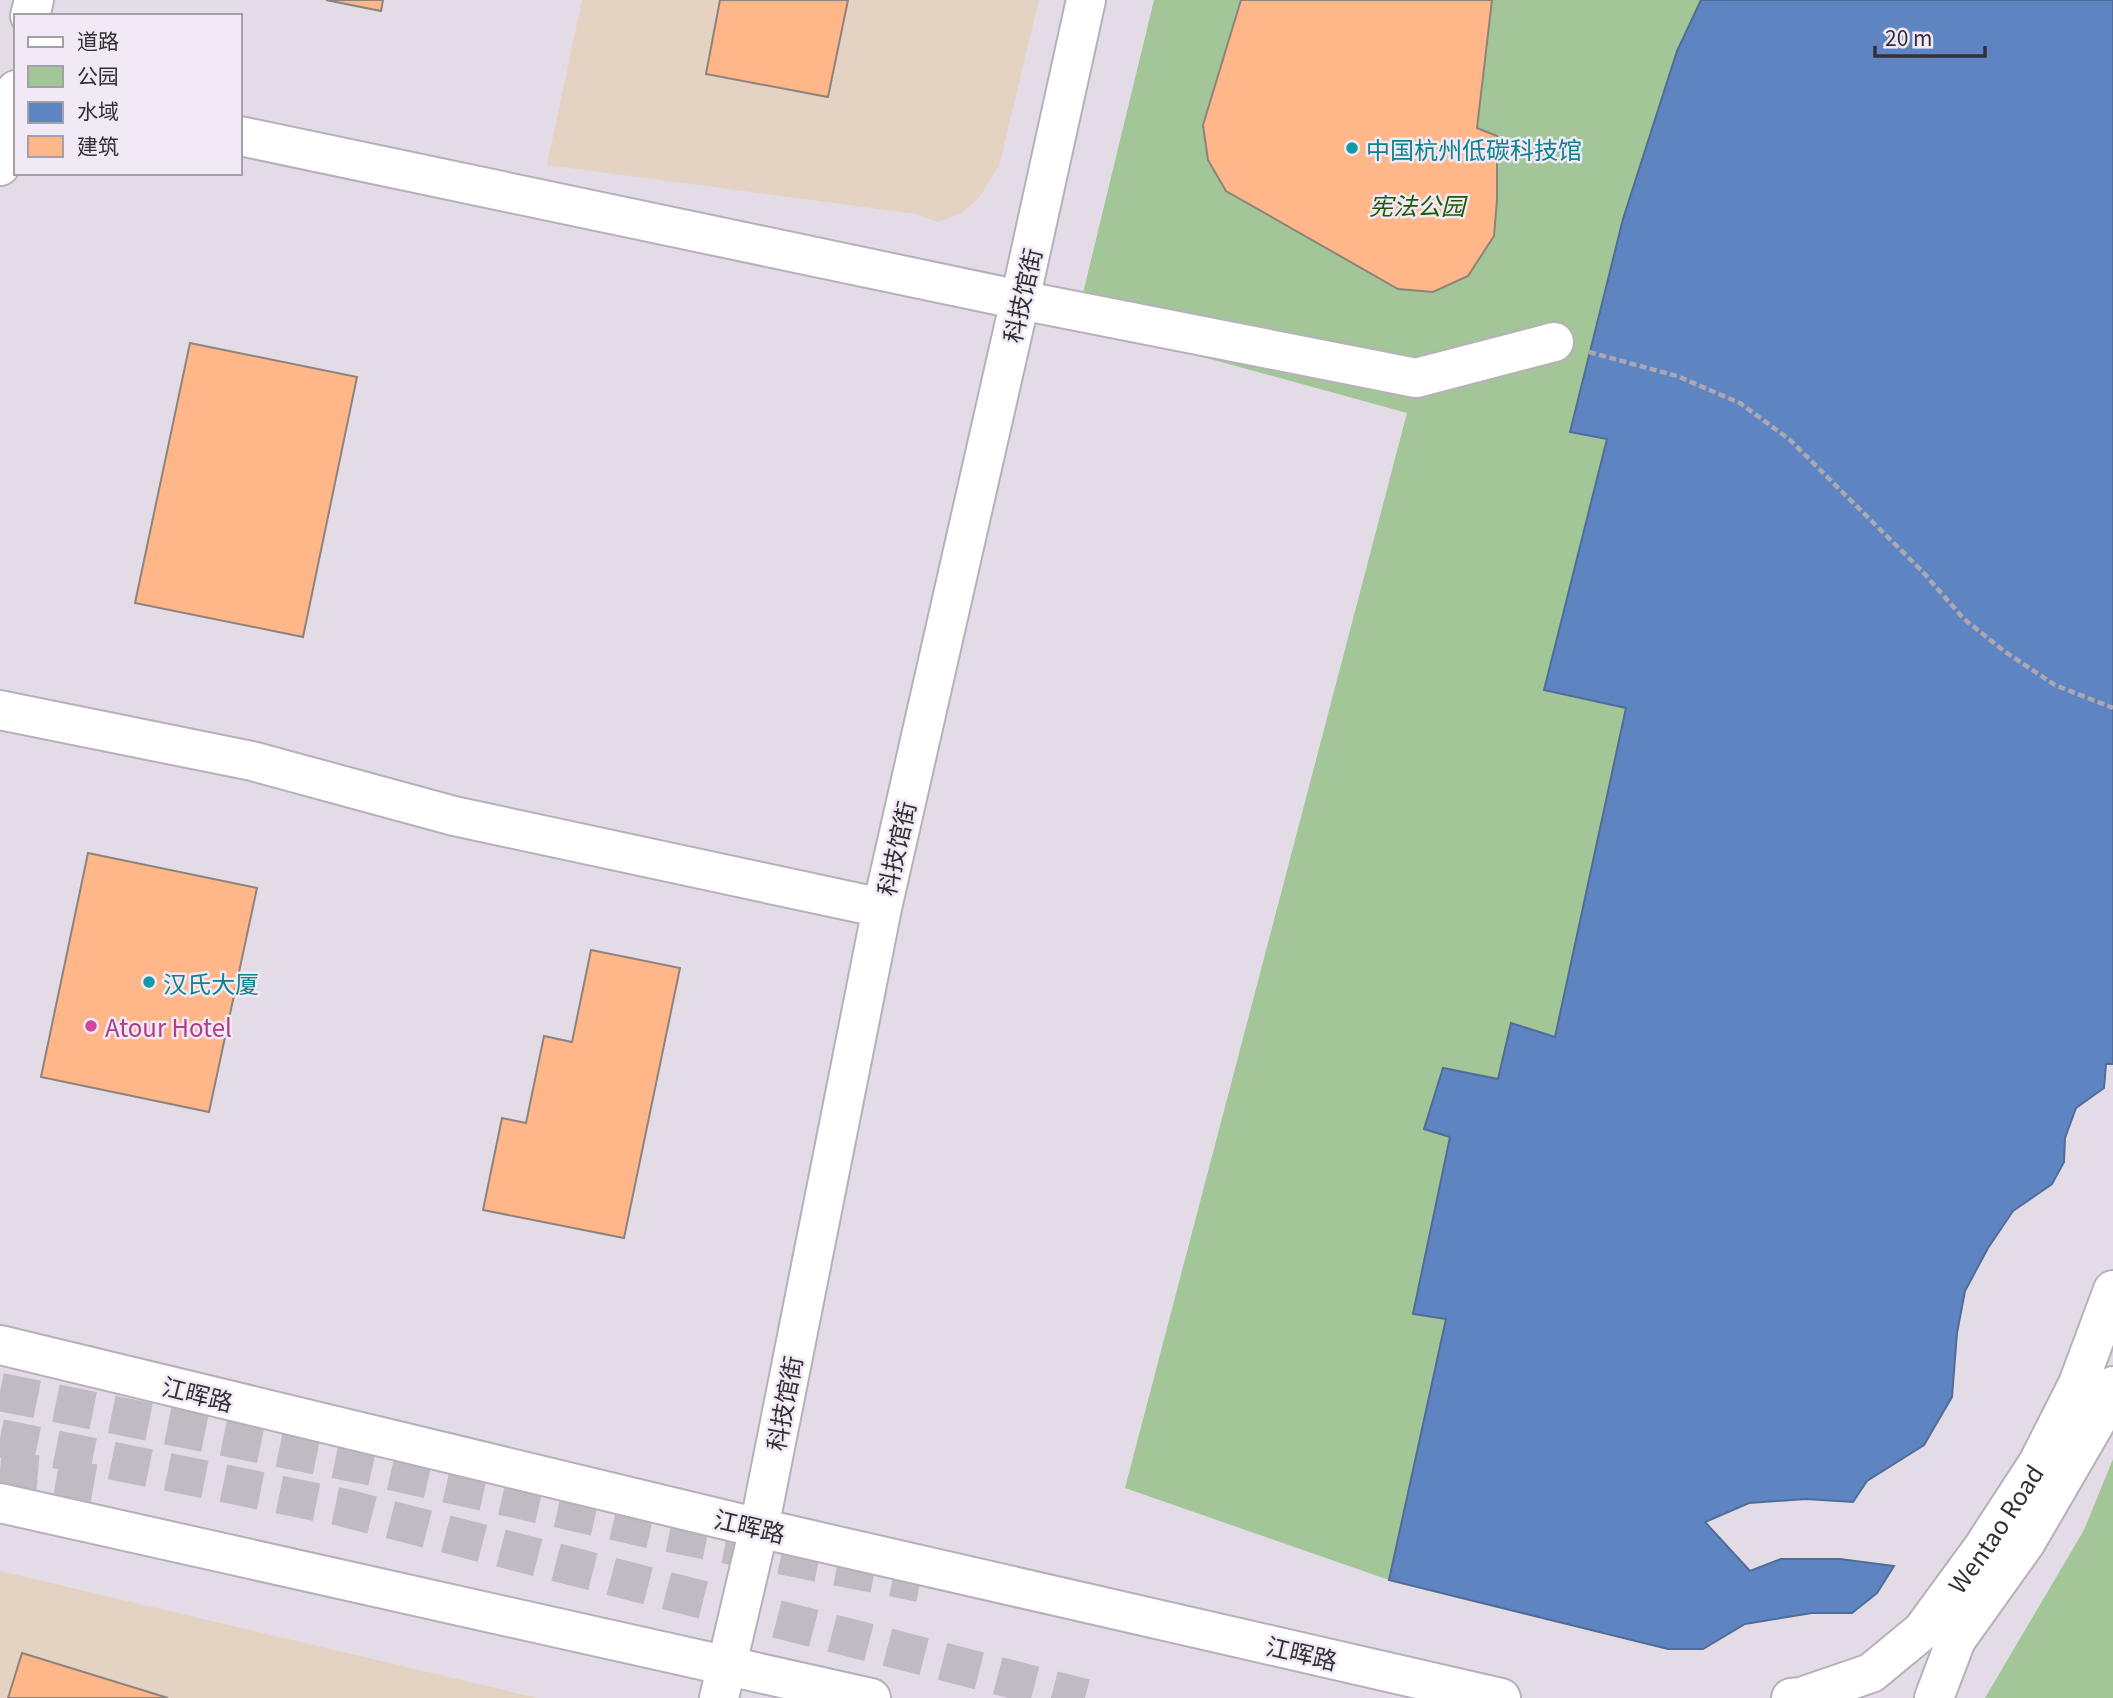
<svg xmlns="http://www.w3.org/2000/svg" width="2113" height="1698" font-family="Georgia,'Noto Sans SC',serif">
	<rect width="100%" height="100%" fill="#e3dce7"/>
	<path fill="#e4d2c2" d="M582,0H1039L999,166L978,199L960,214L938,222L916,214L547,165Z
		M0,1571L537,1698H0Z"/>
	<path fill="#a2c697" d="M1154,0H1701L1677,51L1623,219L1570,432L1607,439L1544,690L1626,708L1555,1037L1498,1080L1424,1128L1450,1136L1413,1313L1446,1318L1389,1580L1125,1488L1407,413L1076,322Z
		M2113,1459V1698H1985L2084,1530Z"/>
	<path fill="#5e85c2" stroke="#516c98" stroke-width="2" d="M1701,0H2113V1064H2106L2104,1088L2076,1108L2065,1138L2064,1162L2052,1184L2013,1211L1988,1248L1965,1291L1957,1333L1952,1397L1924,1445L1867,1481L1853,1502L1806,1499L1749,1503L1705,1522L1750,1571L1781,1559H1840L1894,1566L1877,1593L1852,1613H1812L1745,1624L1703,1649H1668L1389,1580L1446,1319L1413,1314L1450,1137L1424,1129L1443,1068L1498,1079L1511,1023L1555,1037L1626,708L1544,690L1607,439L1570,432L1623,219L1677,51Z"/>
	<path fill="#ffb78a" stroke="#8e837c" stroke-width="2" d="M326,0H383L381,11Z
		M720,0H848L828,97L706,74Z
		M1241,0H1492L1477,128L1497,136V200L1494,236L1468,276L1433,292L1398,289L1226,191L1208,160L1203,125Z
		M190,343L357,377L303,637L135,603Z
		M88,853L257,888L209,1112L41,1077Z
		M591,950L680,968L624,1238L483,1210L502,1118L526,1123L544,1036L572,1042Z
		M22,1653L168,1698H8Z"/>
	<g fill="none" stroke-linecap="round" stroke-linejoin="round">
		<path stroke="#c0bac3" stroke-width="38" stroke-dasharray="38 19" stroke-linecap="butt" d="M0,1392L359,1464L658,1531L920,1583
			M0,1438L341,1507L1085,1698
			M0,1471L47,1475L98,1484"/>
		<defs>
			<path id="minor" d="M240,136L1020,300L1416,378L1554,342
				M0,710L252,761L454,816L882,908
				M719,1698L759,1528L882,908L1020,300L1086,0"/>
			<g id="major">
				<path d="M30,16L34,0"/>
				<path d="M0,166L16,90"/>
				<path d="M0,1345L759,1528L1501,1698"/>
				<path d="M0,1503L871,1698"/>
				<path id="s1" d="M1791,1698L1801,1697L1871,1673L1922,1631L1982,1549L2038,1463L2078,1384L2113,1290"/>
				<path d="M1934,1698L1956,1640L2026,1542L2098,1418L2113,1386"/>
			</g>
		</defs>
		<use href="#minor" stroke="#b7b0bb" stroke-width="42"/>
		<use href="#major" stroke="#b7b0bb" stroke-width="42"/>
		<path stroke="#ada7b0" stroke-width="4.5" stroke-dasharray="7 3.5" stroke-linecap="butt" d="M1589,352L1677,376L1740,403L1790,440L1921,570L1964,619L2004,651L2055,685L2113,708"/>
		<use href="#minor" stroke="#fff" stroke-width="38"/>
		<use href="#major" stroke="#fff" stroke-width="38"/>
	</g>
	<g fill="#0f9aa8" stroke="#f1e9f5" stroke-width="2.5">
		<circle cx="1352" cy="148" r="7"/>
		<circle cx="149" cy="982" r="7"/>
	</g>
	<circle fill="#d1479c" stroke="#f1e9f5" stroke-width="2.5" cx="91" cy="1026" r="7"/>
	<g text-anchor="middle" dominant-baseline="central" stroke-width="5" stroke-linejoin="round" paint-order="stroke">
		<g font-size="24" fill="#0d838f" stroke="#f1e9f5" text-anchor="start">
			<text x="1366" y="148">中国杭州低碳科技馆</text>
			<text x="163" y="982">汉氏大厦</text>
		</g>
		<g font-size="24" font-style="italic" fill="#1d5b00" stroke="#f1e9f5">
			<text x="1417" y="204">宪法公园</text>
		</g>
		<g font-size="24" fill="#333035" stroke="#f1e9f5">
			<text transform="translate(1021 295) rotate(-77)">科技馆街</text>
			<text transform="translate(895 848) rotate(-77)">科技馆街</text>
			<text transform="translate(198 1393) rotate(14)">江晖路</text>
			<text transform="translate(783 1403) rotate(-79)">科技馆街</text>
			<text transform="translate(750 1525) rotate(13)">江晖路</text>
			<text stroke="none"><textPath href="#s1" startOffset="276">Wentao Road</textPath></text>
			<text transform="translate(1302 1652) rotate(13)">江晖路</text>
		</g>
		<g font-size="24" fill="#b23c85" stroke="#f1e9f5" text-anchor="start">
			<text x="105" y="1026">Atour Hotel</text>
		</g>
	</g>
	<rect x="14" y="14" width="228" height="161" fill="#f1e9f5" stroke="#a59fa8" stroke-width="2"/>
	<rect x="28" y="37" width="35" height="10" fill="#ffffff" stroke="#a59fa8" stroke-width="2"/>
	<text x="77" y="49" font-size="21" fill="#333035">道路</text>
	<rect x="28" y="66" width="35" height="21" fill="#a2c697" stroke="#a59fa8" stroke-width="2"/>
	<text x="77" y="84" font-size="21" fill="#333035">公园</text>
	<rect x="28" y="102" width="35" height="21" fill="#5e85c2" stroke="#a59fa8" stroke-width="2"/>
	<text x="77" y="119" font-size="21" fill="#333035">水域</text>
	<rect x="28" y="136" width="35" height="21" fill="#ffb78a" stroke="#a59fa8" stroke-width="2"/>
	<text x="77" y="154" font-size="21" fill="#333035">建筑</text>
	<path d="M1875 46v10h110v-10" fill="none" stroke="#333035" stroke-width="3.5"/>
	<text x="1885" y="46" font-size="21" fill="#333035" stroke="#f1e9f5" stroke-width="5" paint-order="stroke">20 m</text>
</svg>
